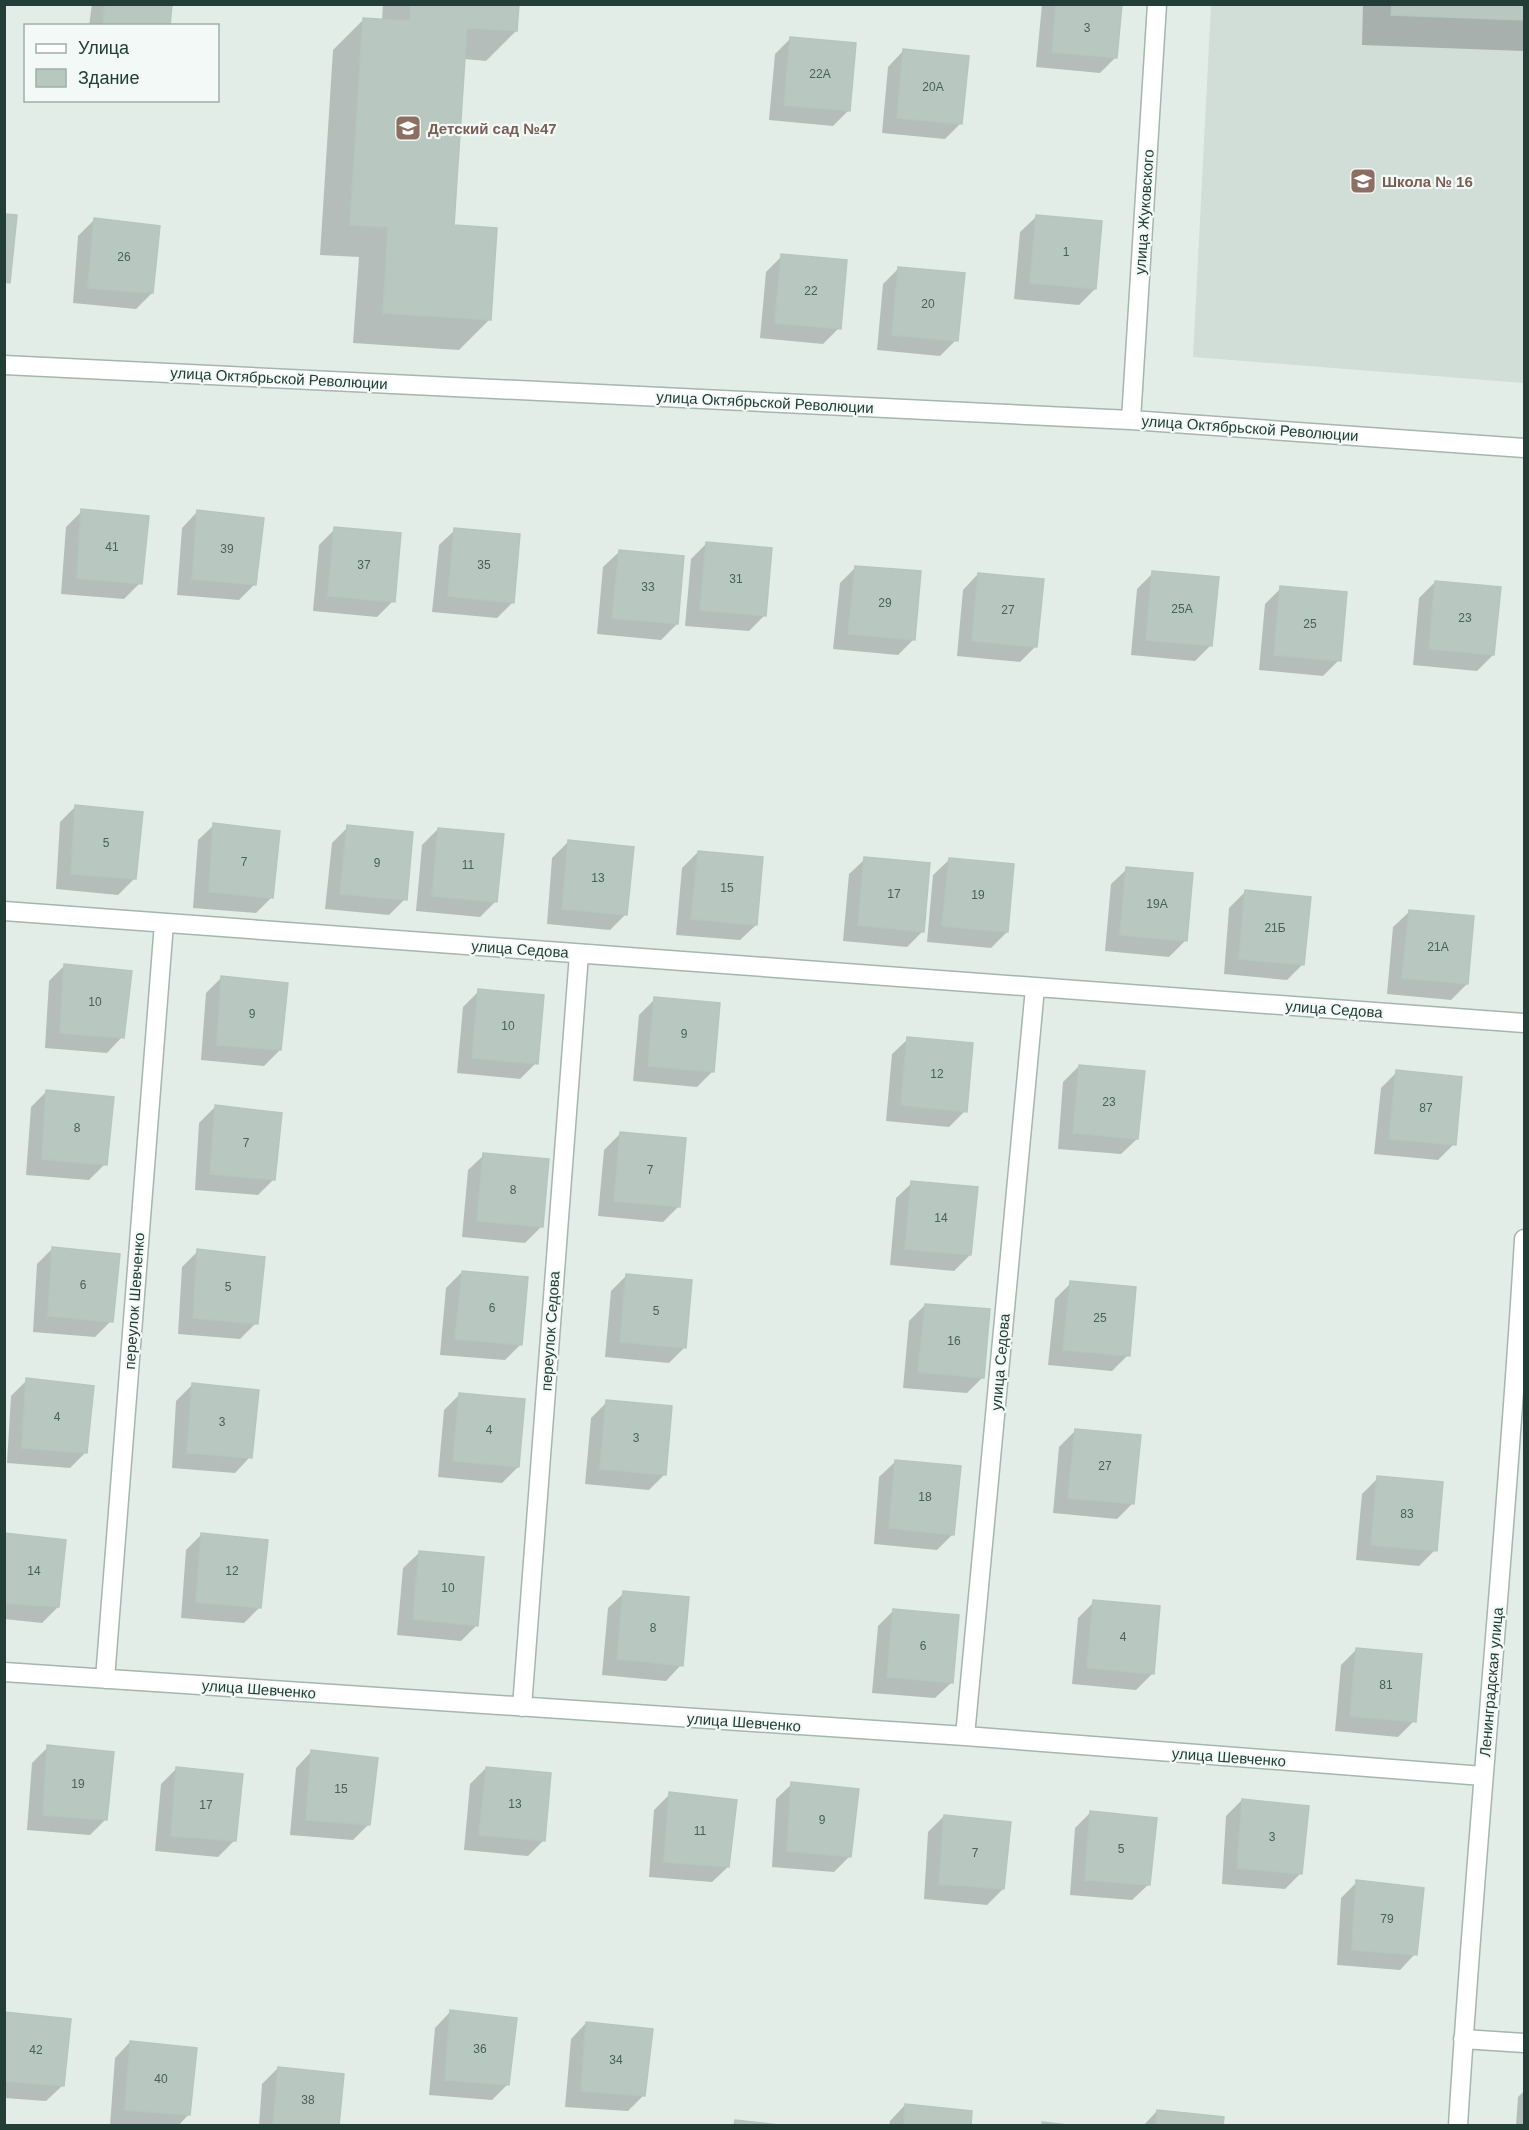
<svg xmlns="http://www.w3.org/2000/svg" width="1529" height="2130" font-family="Helvetica,sans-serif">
	<rect width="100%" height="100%" fill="#e2ede8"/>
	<path fill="#d1ddd7" d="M1211,5H1524V383L1193,357Z"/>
	<path fill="#0003" d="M92,4H171L169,26H89Z
		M383,4H518L516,31L486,61L464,59L452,227L489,320L459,350L353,343L359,257L320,255L333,50L363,20L382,21Z
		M1042,4H1121L1116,57L1100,73L1036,67Z
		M1363,4H1524V51L1362,45Z
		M791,38L849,110L833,126L769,120L775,54Z
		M903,51L961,123L945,139L882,133L888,67Z
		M1036,217L1095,289L1079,305L1014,299L1020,232Z
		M94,220L152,293L136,309L73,303L78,236Z
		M782,256L839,328L823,344L760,338L766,272Z
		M899,268L956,340L940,356L877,350L883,284Z
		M82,511L140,583L124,599L61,594L66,527Z
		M197,512L255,584L239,600L177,595L182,528Z
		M335,529L393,601L377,617L313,611L319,545Z
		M455,530L513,602L497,618L432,612L439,545Z
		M707,543L764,616L749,631L685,626L691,559Z
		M619,552L677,624L661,640L597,634L603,567Z
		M856,567L914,639L898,655L833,649L840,583Z
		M1153,573L1211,645L1195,661L1131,655L1137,589Z
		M978,574L1036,646L1020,662L957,656L963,590Z
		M1435,582L1493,655L1477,671L1413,665L1419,598Z
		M1281,588L1339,660L1323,676L1259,670L1265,604Z
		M76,806L134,879L118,895L56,889L60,822Z
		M214,825L272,897L256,913L193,908L198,840Z
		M348,827L405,899L389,915L325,909L332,843Z
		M438,829L496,901L480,917L416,911L422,845Z
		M568,842L626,914L610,930L547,924L552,858Z
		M698,852L756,925L740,940L676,935L682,868Z
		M865,859L923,931L907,947L843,941L849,874Z
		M949,860L1007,932L991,948L927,942L933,875Z
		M1127,869L1185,941L1169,957L1105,951L1111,884Z
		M1245,892L1303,964L1287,980L1224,974L1229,908Z
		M1409,912L1467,984L1451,1000L1387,994L1393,927Z
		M65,965L122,1037L107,1053L45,1048L49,981Z
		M222,977L280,1050L264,1066L201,1060L206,993Z
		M479,991L536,1063L520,1079L457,1073L463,1007Z
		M655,999L713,1071L697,1087L633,1081L639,1015Z
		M908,1039L965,1111L949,1127L886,1121L892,1054Z
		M1079,1066L1137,1139L1121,1154L1058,1149L1063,1082Z
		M1397,1072L1454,1144L1438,1160L1374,1154L1381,1088Z
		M47,1091L105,1164L89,1180L26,1175L31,1107Z
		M215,1107L274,1179L258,1195L195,1190L199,1123Z
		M620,1134L679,1206L663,1222L598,1216L604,1150Z
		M484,1155L541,1227L525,1243L462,1237L468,1170Z
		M912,1183L970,1255L954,1271L890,1265L896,1198Z
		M53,1248L111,1321L95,1337L33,1332L37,1264Z
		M198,1251L256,1323L240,1339L178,1334L182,1267Z
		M462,1272L520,1345L505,1360L440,1355L446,1288Z
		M627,1275L685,1347L669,1363L605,1357L611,1291Z
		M1071,1283L1128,1355L1112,1371L1048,1365L1055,1299Z
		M925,1305L983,1377L967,1393L903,1388L909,1321Z
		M27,1380L85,1453L70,1468L7,1463L11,1396Z
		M192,1385L250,1457L235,1473L172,1468L176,1401Z
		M459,1395L518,1467L502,1483L438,1477L444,1410Z
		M607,1402L665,1474L649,1490L585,1484L591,1418Z
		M1075,1431L1133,1503L1117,1519L1053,1513L1059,1447Z
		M895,1462L953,1534L937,1550L874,1544L879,1477Z
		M1378,1478L1435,1550L1419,1566L1356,1560L1362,1494Z
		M202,1534L260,1607L244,1623L181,1618L186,1550Z
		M4,1535L58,1607L42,1623L4,1619Z
		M419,1553L477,1625L461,1641L397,1635L403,1568Z
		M624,1593L681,1665L666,1681L602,1675L608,1608Z
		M1094,1602L1152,1674L1136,1690L1072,1684L1078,1618Z
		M894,1610L951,1683L935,1698L872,1693L878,1626Z
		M1357,1649L1414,1721L1398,1737L1335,1731L1341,1665Z
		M48,1747L106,1819L90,1835L27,1830L32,1763Z
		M311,1752L369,1824L353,1840L290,1835L296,1768Z
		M486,1768L544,1840L528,1856L464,1850L470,1784Z
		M176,1769L234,1841L218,1857L155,1851L161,1784Z
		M792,1784L850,1856L834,1872L772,1867L776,1799Z
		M670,1794L728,1867L712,1882L649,1877L654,1810Z
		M1242,1800L1301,1873L1285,1889L1222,1884L1226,1816Z
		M1091,1812L1148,1885L1132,1900L1070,1895L1075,1828Z
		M944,1816L1003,1889L987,1905L924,1899L928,1832Z
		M1357,1882L1415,1954L1400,1970L1337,1965L1341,1898Z
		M450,2012L508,2084L492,2100L429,2095L435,2028Z
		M4,2013L62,2086L46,2101L4,2098Z
		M586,2023L644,2095L628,2111L565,2107L571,2039Z
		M130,2042L189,2114L178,2126L110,2125L115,2058Z
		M278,2068L337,2126H259L262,2084Z
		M1524,2091V2126H1516L1518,2097Z
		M905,2105L969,2126H889L890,2121Z
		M1157,2111L1222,2126H1143Z"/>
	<path fill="#b8c8c1" stroke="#b5c6bf" stroke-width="1.5" d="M105,4H172L170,26H103Z
		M411,4H519L517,31L467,28L454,225L497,228L491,320L383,313L388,227L350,225L363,18L410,21Z
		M1056,4H1122L1117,58L1052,52Z
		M1392,4H1524V20L1391,15Z
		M790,37L856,43L850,111L784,105Z
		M903,49L969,56L962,124L897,118Z
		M4,214L17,215L10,283L4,282Z
		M1036,215L1102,221L1096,289L1030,283Z
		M94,218L160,226L153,293L88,288Z
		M781,254L847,260L841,329L775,323Z
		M898,267L965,273L958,341L892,335Z
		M81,509L149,516L142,584L77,578Z
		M197,510L264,518L256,585L192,579Z
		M334,527L401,533L395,602L328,596Z
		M454,528L520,534L514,603L448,596Z
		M706,542L772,548L766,616L700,610Z
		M619,550L684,556L678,624L612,618Z
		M855,566L921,571L915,640L848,634Z
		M1152,571L1219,577L1212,646L1146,640Z
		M978,573L1044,579L1037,647L972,641Z
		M1435,581L1501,587L1494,655L1429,649Z
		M1280,586L1347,592L1341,661L1274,655Z
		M75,805L143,812L136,879L71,874Z
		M213,823L280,831L273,898L209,892Z
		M347,825L413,832L407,900L340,894Z
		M438,828L504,834L497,902L432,896Z
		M568,840L634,847L627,915L562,909Z
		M698,851L763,857L757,925L691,919Z
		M864,857L930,863L924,932L858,925Z
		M949,858L1014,864L1008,932L942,926Z
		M1126,867L1193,873L1187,941L1120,935Z
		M1245,890L1311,897L1304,965L1239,959Z
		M1409,910L1474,916L1468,984L1402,978Z
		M64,964L132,971L124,1038L60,1033Z
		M221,976L288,983L281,1050L217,1045Z
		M478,989L544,995L538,1064L472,1058Z
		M654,997L720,1003L714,1072L648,1066Z
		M907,1037L973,1043L967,1112L901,1105Z
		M1079,1065L1145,1071L1138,1139L1073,1133Z
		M1396,1070L1462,1077L1456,1145L1389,1139Z
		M46,1090L114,1097L107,1165L42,1159Z
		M215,1105L282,1113L275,1180L210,1174Z
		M620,1132L686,1138L680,1207L614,1201Z
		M483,1153L549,1159L543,1227L477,1221Z
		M911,1181L978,1187L971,1255L905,1249Z
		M52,1247L120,1254L113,1322L48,1316Z
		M197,1249L265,1257L258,1324L193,1318Z
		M462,1271L528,1277L522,1345L455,1339Z
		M626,1274L692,1280L686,1348L620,1342Z
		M1070,1281L1136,1287L1130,1356L1063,1350Z
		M925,1304L990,1309L984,1378L918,1372Z
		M26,1378L94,1386L87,1453L22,1448Z
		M192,1383L259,1390L252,1458L187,1453Z
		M459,1393L525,1399L519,1467L453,1461Z
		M606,1400L672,1406L666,1475L600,1469Z
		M1075,1429L1141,1435L1134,1504L1068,1498Z
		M895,1460L961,1466L954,1535L889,1528Z
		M1377,1476L1443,1482L1437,1551L1371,1545Z
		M4,1533L66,1540L59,1607L4,1603Z
		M201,1533L268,1540L261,1608L196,1602Z
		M419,1551L484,1557L478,1626L413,1619Z
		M623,1591L689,1597L683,1666L617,1659Z
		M1093,1600L1160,1606L1154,1674L1087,1668Z
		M893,1609L959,1615L953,1683L887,1677Z
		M1356,1648L1422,1654L1416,1722L1350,1716Z
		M47,1745L114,1752L107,1820L43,1815Z
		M311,1750L378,1758L370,1825L306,1820Z
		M176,1767L243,1774L236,1841L171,1836Z
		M486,1767L551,1773L545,1841L479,1835Z
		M791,1782L859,1789L851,1857L787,1851Z
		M669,1792L737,1800L729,1867L664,1862Z
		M1242,1799L1309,1806L1302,1874L1237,1868Z
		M1090,1811L1157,1818L1150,1885L1085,1880Z
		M944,1815L1011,1822L1004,1889L939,1884Z
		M1356,1880L1424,1888L1417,1955L1352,1950Z
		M450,2010L517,2018L509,2085L445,2080Z
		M4,2012L71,2019L64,2086L4,2081Z
		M586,2022L653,2029L645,2096L581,2091Z
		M130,2041L197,2048L190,2115L125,2110Z
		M278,2067L344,2074L339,2126H273Z
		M905,2104L972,2111L971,2126H904Z
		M1157,2110L1224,2117L1223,2126H1156Z
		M735,2120L788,2126H734Z
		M1042,2122L1077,2126H1042Z"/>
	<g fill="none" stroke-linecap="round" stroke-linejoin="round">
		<defs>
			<path id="street" d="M4,365L1131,420L1524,448
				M1131,420L1157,4
				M4,911L1524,1023
				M4,1672L965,1736L1483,1776
				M105,1679L164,923
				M522,1707L579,954
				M965,1736L1035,988
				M1463,2039L1524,2043
				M1458,2126C1476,1830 1507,1535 1524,1239"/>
		</defs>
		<use href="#street" stroke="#a5b5af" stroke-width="21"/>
		<use href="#street" stroke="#fff" stroke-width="18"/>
	</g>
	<defs>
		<symbol id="school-square" viewBox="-11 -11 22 22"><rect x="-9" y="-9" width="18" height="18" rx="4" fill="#8d6e63" stroke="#f3f9f6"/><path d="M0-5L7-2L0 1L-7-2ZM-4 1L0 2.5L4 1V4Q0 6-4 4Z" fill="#fff"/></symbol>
	</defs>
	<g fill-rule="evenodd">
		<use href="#school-square" x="393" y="113" width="30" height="30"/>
		<use href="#school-square" x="1348" y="166" width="30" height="30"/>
	</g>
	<g text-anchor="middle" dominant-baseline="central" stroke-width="4.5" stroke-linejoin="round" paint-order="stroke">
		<g font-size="12" fill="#486059">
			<text x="1087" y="28">3</text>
			<text x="820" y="74">22А</text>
			<text x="933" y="87">20А</text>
			<text x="1066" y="252">1</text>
			<text x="124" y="257">26</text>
			<text x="811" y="291">22</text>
			<text x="928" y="304">20</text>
			<text x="112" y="547">41</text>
			<text x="227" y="549">39</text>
			<text x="364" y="565">37</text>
			<text x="484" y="565">35</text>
			<text x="736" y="579">31</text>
			<text x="648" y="587">33</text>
			<text x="885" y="603">29</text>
			<text x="1182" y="609">25А</text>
			<text x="1008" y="610">27</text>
			<text x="1465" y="618">23</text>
			<text x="1310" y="624">25</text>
			<text x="106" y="843">5</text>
			<text x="244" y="862">7</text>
			<text x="377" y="863">9</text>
			<text x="468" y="865">11</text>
			<text x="598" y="878">13</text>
			<text x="727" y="888">15</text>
			<text x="894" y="894">17</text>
			<text x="978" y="895">19</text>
			<text x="1157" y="904">19А</text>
			<text x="1275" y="928">21Б</text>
			<text x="1438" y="947">21А</text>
			<text x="95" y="1002">10</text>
			<text x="252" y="1014">9</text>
			<text x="508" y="1026">10</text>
			<text x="684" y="1034">9</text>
			<text x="937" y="1074">12</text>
			<text x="1109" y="1102">23</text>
			<text x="1426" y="1108">87</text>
			<text x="77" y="1128">8</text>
			<text x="246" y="1143">7</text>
			<text x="650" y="1170">7</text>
			<text x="513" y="1190">8</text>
			<text x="941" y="1218">14</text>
			<text x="83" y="1285">6</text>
			<text x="228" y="1287">5</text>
			<text x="492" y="1308">6</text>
			<text x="656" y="1311">5</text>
			<text x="1100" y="1318">25</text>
			<text x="954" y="1341">16</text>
			<text x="57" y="1417">4</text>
			<text x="222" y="1422">3</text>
			<text x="489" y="1430">4</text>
			<text x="636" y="1438">3</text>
			<text x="1105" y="1466">27</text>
			<text x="925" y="1497">18</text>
			<text x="1407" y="1514">83</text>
			<text x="34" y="1571">14</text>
			<text x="232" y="1571">12</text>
			<text x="448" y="1588">10</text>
			<text x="653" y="1628">8</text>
			<text x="1123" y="1637">4</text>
			<text x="923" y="1646">6</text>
			<text x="1386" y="1685">81</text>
			<text x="78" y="1784">19</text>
			<text x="341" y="1789">15</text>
			<text x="515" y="1804">13</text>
			<text x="206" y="1805">17</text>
			<text x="822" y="1820">9</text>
			<text x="700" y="1831">11</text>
			<text x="1272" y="1837">3</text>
			<text x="1121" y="1849">5</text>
			<text x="975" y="1853">7</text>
			<text x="1387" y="1919">79</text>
			<text x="480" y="2049">36</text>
			<text x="36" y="2050">42</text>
			<text x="616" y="2060">34</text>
			<text x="161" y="2079">40</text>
			<text x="308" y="2100">38</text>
		</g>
		<g font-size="15" font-weight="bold" fill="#785e54" stroke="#f3f9f6" text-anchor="start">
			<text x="428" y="128">Детский сад №47</text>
			<text x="1382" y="181">Школа № 16</text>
		</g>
		<g font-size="15" fill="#223e36" stroke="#f3f9f6">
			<text transform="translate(1144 212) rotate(-86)">улица Жуковского</text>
			<text transform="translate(279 378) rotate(3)">улица Октябрьской Революции</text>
			<text transform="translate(765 402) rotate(3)">улица Октябрьской Революции</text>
			<text transform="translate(1250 428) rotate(4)">улица Октябрьской Революции</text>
			<text transform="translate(520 949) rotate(4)">улица Седова</text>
			<text transform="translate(1334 1009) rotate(4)">улица Седова</text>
			<text transform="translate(134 1301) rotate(-86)">переулок Шевченко</text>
			<text transform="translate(550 1331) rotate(-86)">переулок Седова</text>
			<text transform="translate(1000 1362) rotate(-85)">улица Седова</text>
			<text transform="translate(1491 1682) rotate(-85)">Ленинградская улица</text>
			<text transform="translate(259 1689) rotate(4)">улица Шевченко</text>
			<text transform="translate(744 1722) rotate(4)">улица Шевченко</text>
			<text transform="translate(1229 1757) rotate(4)">улица Шевченко</text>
		</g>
	</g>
	<rect width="1529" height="2130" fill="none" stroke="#223e36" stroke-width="12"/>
	<rect x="24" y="24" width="195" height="78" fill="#f3f9f6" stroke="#9faea9" stroke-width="1.5"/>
	<rect x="36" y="44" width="30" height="9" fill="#ffffff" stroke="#9faea9" stroke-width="1.5"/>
	<text x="78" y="54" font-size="18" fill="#223e36">Улица</text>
	<rect x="36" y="69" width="30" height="18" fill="#b8c8c1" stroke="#9faea9" stroke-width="1.5"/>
	<text x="78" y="84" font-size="18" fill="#223e36">Здание</text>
</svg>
